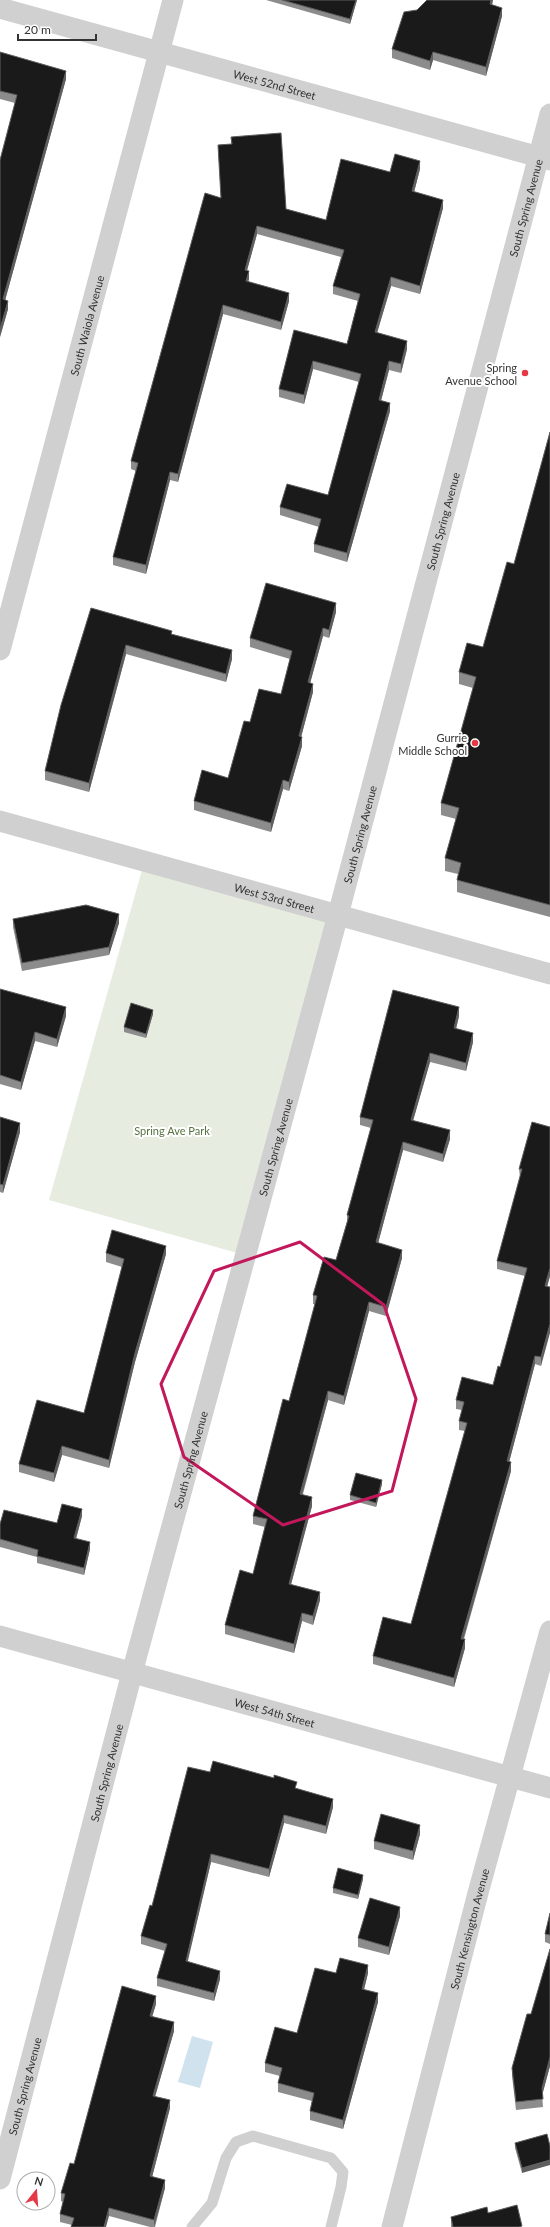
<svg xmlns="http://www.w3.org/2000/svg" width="550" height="2227" font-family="Lato,sans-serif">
	<rect width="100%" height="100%" fill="#fff"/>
	<path fill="#e6ecdf" d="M142,870L333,921L241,1254L49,1200Z"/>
	<path fill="#cfe2ee" d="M192,2036L213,2042L200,2088L178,2082Z"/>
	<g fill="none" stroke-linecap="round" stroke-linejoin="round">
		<path stroke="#d0d0d0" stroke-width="11" d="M192,2227L212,2203L226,2158L236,2142L253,2136L331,2158L343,2172L341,2187L331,2227"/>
		<g stroke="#d0d0d0" stroke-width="21">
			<path id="s1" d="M0,8L550,160"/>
			<path id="s2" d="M0,650L173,0"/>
			<path id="s3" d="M0,821L550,974"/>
			<path id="s4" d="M0,1636L550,1788"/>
			<path id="s5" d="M0,2179L132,1673L338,915L550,114"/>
			<path id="s6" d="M392,2227L478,1893L550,1631"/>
		</g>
	</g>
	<path fill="#8c8c8c" d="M266,0H357L350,24Z
		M427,0H493L492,5L502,16L486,76L433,60L430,70L392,58V49L417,10Z
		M0,52L66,79L5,300L8,309L0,337L15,103L0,99Z
		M231,137L286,209L326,220L390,172L420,169L414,192L443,208L420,294L391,286L377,332L407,349L401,373L389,370L381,401L390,411L347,562L314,552V544L319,527L280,515V507L328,495L359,382L313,369L304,404L279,397V389L294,330L347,344L358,301L333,294V286L341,257L257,234L247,270L249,279L248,281L289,301L281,330L223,314L178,482L170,480L146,574L113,565V557L136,471L131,469V461L221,198L218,145L231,144Z
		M550,432V917L457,892V880L458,874L445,871V858L456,819L441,815V803L473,688L459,684V672L483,647L514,564Z
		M91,608L172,634L232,659L226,682L126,654L89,792L45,780V771Z
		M336,612L329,638L323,636L310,683L313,692L301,737L302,746L289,791L283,789L271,832L194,810V801L228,778L250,722L281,694L290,659L250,647V638Z
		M13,919L119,923L109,955L22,971L13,927Z
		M0,989L66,1016L57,1047L35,1041L21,1090L0,1084Z
		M153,1014L146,1038L124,1032V1027Z
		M459,1016L456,1029L473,1042L466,1071L430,1062L413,1120L450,1139L443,1162L403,1150L378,1243L402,1258L386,1316L369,1311L344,1405L328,1400L303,1494L312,1506L291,1584L320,1600L313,1625L302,1621L294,1653L225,1634V1625L253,1574L265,1527L253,1524V1516L289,1401L315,1304H313V1295L336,1260L347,1222V1215L371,1128L360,1125V1117Z
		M0,1117L20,1132L3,1193L0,1192Z
		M550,1127V1276L547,1286L541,1366L535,1364L509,1462L511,1471L464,1639L465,1648L454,1687L373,1664V1656L411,1624L465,1431L459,1430V1421L462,1410L456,1409V1400L493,1385L500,1367L525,1276L497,1269V1261L520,1177L519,1169Z
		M106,1253L166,1254L135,1362L109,1468L62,1455L54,1482L19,1472V1464L84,1413L122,1267L106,1262Z
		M382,1484L376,1507L350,1500V1495Z
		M82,1516L76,1539L90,1549L84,1575L37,1563V1557L0,1547V1524L57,1523Z
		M210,1772L274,1778L297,1789L333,1807L326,1834L284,1823L269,1877L211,1862L187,1962L220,1979L214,2001L157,1986V1978L165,1951L141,1944V1936L152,1906Z
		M420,1834L413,1860L374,1849V1841Z
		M363,1879L358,1899L333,1893V1888Z
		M550,1913V1944L545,1942V1934Z
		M400,1916L389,1955L358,1947V1938Z
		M550,1949V2066L542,2094L543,2107L516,2110L512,2076V2068L531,2014Z
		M336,1973H368L364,1989L378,2002L343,2129L310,2120V2111L312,2101L278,2092V2083L280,2076L265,2072V2063L297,2033Z
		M156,2004L152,2016L174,2031L155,2096L170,2108L152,2177L165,2188L155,2227H150L109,2216L72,2225L60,2222V2214L63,2202L61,2201V2193L74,2164Z
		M515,2143L550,2146L522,2173L515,2148Z
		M488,2213L522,2227H451V2217Z"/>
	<path fill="#5f5f5f" d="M356,0H357L350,24V19Z
		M491,0H493L490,13V4Z
		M502,8V16L486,76V67Z
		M433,52V60L430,70V61Z
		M66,71V79L3,308V299Z
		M420,161V169L412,200V191Z
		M443,200V208L420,294V286Z
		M257,226V234L245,278V270Z
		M249,271V279L246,289V281Z
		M391,277V286L375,340V332Z
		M289,293V301L281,330V322Z
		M8,301V309L0,337V329Z
		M223,305V314L178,482V474Z
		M407,341V349L401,373V364Z
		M313,361V369L304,404V395Z
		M389,361V370L379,408V400Z
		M390,403V411L347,562V553Z
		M170,472V480L146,574V565Z
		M336,603V612L329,638V630Z
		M323,628V636L308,691V682Z
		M126,645V654L89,792V783Z
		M232,650V659L226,682V674Z
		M313,684V692L299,745V736Z
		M302,737V746L289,791V782Z
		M283,780V789L271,832V823Z
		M119,914V923L109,955V947Z
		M66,1007V1016L57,1047V1039Z
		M459,1007V1016L454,1037V1028Z
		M153,1010V1014L146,1038V1034Z
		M35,1032V1041L21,1090V1082Z
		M473,1033V1042L466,1071V1063Z
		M430,1053V1062L411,1128V1120Z
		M20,1123V1132L3,1193V1185Z
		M450,1130V1139L443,1162V1154Z
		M403,1142V1150L376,1251V1242Z
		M166,1246V1254L135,1362L109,1468V1460L135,1353Z
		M402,1250V1258L386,1316V1307Z
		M550,1268V1276L545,1295V1286Z
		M369,1302V1311L344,1405V1396Z
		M550,1324V1333L541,1366V1357Z
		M535,1356V1364L507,1470V1461Z
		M328,1391V1400L300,1502V1494Z
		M62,1446V1455L54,1482V1473Z
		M511,1462V1471L461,1647V1639Z
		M382,1480V1484L376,1507V1503Z
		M312,1497V1506L289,1592V1584Z
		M82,1509V1516L74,1546V1538Z
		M90,1542V1549L84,1575V1568Z
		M320,1592V1600L313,1625V1616Z
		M302,1613V1621L294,1653V1644Z
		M465,1639V1648L454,1687V1678Z
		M333,1799V1807L326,1834V1826Z
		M284,1815V1823L269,1877V1869Z
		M420,1825V1834L413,1860V1851Z
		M211,1854V1862L186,1969V1961Z
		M363,1875V1879L358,1899V1895Z
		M400,1907V1916L389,1955V1947Z
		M368,1965V1973L362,1998V1989Z
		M220,1971V1979L214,2001V1993Z
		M378,1993V2002L343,2129V2120Z
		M156,1996V2004L150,2024V2016Z
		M174,2022V2031L153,2104V2096Z
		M550,2057V2066L542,2096V2088Z
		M170,2100V2108L150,2185V2176Z
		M550,2160V2165L522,2173V2168Z
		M165,2180V2188L154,2227V2220Z
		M109,2208V2216L106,2227H104Z"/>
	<path fill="#1a1a1a" stroke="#5f5f5f" d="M282,0H356L350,19Z
		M427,0H491L490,4L502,8L486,67L433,52L430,61L392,49L404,12L417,10Z
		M0,52L66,71L3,299L8,301L0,329V160L17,95L0,91Z
		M281,133L286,209L326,220L341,159L390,172L395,154L420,161L412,191L443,200L420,286L391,277L375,332L407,341L401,364L389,361L379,400L390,403L347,553L314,544L321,519L280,507L287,484L328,495L361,374L313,361L304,395L279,389L294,330L347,344L360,294L333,286L344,250L257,226L245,270L249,271L246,281L289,293L281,322L223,305L178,474L170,472L146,565L113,557L138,463L131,461L205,193L221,198L218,145L232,144L231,137Z
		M550,432V905L457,880L461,863L445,858L459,808L441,803L476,677L459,672L467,643L483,647L507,562L514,564Z
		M266,583L336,603L329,630L323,628L308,682L313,684L299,736L302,737L289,782L283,780L271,823L194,801L202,770L228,778L244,721L250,722L259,689L281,694L292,651L250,638Z
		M91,608L172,631L171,634L232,650L226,674L126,645L89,783L45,771L61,705Z
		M86,905L119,914L109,947L22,963L13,919Z
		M0,989L66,1007L57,1039L35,1032L21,1082L0,1075Z
		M393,990L459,1007L454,1028L473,1033L466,1063L430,1053L411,1120L450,1130L443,1154L403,1142L376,1242L402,1250L386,1307L369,1302L344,1396L328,1391L300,1494L312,1497L289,1584L320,1592L313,1616L302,1613L294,1644L225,1625L240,1570L253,1574L267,1519L253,1516L283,1399L289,1401L317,1296L313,1295L324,1257L336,1260L349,1216L347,1215L373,1120L360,1117Z
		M131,1003L153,1010L146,1034L124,1027Z
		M0,1117L20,1123L3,1185L0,1184Z
		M532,1122L550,1127V1268L545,1286L550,1287V1324L541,1357L535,1356L507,1461L511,1462L461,1639H465L454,1678L373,1656L383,1617L411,1624L467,1423L459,1421L464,1402L456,1400L462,1377L493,1385L498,1366L500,1367L527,1268L497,1261L522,1169H519Z
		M112,1230L166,1246L135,1353L109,1460L62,1446L54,1473L19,1464L37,1400L84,1413L124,1259L106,1253Z
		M356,1473L382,1480L376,1503L350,1495Z
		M62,1504L82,1509L74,1538L90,1542L84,1568L37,1556L38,1550L0,1539V1524L4,1510L57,1523Z
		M213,1761L274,1778V1775L297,1782L295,1788L333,1799L326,1826L284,1815L269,1869L211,1854L186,1961L220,1971L214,1993L157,1978L167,1944L141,1936L150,1905L152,1906L188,1767L210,1772Z
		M381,1814L420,1825L413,1851L374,1841Z
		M338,1868L363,1875L358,1895L333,1888Z
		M370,1898L400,1907L389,1947L358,1938Z
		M550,1913V1935L545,1934Z
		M550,1949V2057L542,2088L543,2099L516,2102L512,2068L527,2014H531Z
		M340,1958L368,1965L362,1989L378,1993L343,2120L310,2111L314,2093L278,2083L282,2068L265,2063L275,2027L297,2033L315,1968L336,1973Z
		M122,1986L156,1996L150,2016L174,2022L153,2096L170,2100L150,2176L165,2180L154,2220L109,2208L104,2227H71L74,2218L60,2214L65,2194L61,2193L70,2163L74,2164Z
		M547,2134L550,2146V2160L522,2168L515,2143Z
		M517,2205L522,2226L519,2227H453L451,2217L487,2207L488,2213Z"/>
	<path fill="none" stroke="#c2185b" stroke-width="3" stroke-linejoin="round" d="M300,1242L384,1305L416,1399L392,1491L283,1525L184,1457L161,1384L214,1271Z"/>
	<g fill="#e63946" stroke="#fff" stroke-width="1.5">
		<circle cx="525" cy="373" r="4"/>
		<circle cx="475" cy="743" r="4"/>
	</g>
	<g text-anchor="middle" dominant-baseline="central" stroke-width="4" stroke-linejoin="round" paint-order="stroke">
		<g font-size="11" fill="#333" stroke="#fff">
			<text stroke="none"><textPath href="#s1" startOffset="285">West 52nd Street</textPath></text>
			<text stroke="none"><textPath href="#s5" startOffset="2040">South Spring Avenue</textPath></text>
			<text stroke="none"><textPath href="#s2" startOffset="336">South Waiola Avenue</textPath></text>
			<text stroke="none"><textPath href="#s5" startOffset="1716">South Spring Avenue</textPath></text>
			<text stroke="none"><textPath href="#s5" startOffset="1392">South Spring Avenue</textPath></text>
			<text stroke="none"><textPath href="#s3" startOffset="285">West 53rd Street</textPath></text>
			<text stroke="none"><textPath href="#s5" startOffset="1068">South Spring Avenue</textPath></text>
			<text stroke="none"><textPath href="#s5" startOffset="744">South Spring Avenue</textPath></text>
			<text stroke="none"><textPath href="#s4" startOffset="285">West 54th Street</textPath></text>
			<text stroke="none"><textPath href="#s5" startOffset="420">South Spring Avenue</textPath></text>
			<text stroke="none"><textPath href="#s6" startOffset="308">South Kensington Avenue</textPath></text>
			<text stroke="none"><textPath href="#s5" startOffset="96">South Spring Avenue</textPath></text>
		</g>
		<g font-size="11" fill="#333" stroke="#fff" text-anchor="end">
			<text x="517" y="367">Spring<tspan x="517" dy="13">Avenue School</tspan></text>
			<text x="467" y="737">Gurrie<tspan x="467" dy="13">Middle School</tspan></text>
		</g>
		<g font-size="11" fill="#56703f" stroke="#fff">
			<text x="172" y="1130">Spring Ave Park</text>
		</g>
	</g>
	<g transform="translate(36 2191) rotate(17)"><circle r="19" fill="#ffffff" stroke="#adadad"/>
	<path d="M0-3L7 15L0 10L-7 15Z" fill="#e63946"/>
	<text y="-6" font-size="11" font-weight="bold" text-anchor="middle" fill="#333333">N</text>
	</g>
	<path d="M18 34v6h78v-6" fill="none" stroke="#333333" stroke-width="2"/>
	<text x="24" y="34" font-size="12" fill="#333333" stroke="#ffffff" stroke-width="3" paint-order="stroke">20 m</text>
</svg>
